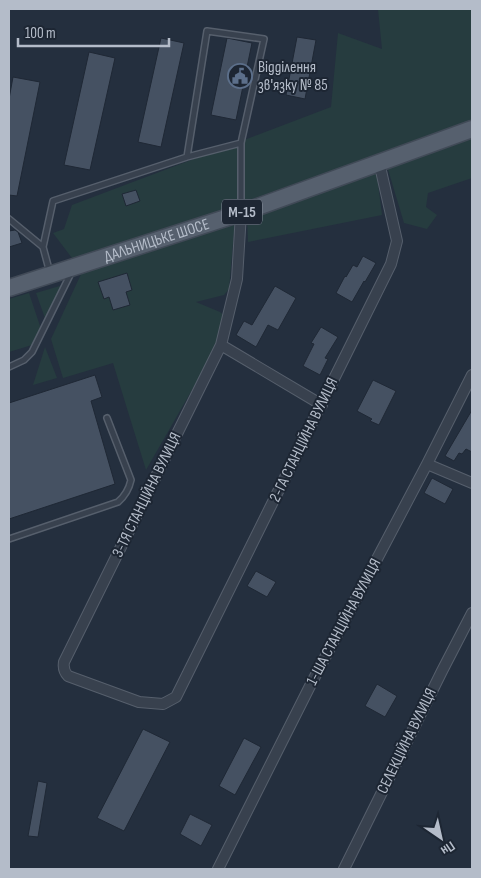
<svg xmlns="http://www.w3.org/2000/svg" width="481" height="878" font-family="'Sofia Sans Condensed',sans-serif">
	<rect width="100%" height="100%" fill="#242f3e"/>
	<path fill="#263c3f" d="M378,9H472V121L75,262L53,233L64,229L72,205L331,107L338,33L382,49Z
		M472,134V178L428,193L426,207L437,215L427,229L404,223L387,166Z
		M376,168L382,215L248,242L247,217Z
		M235,220L229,289L224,295L196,302L220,312L231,322L146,470L113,363L63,378L51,339L82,272Z
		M63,285L46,321L36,293Z
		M29,293L41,329L32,345L9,352V299Z
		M45,347L57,378L33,385Z"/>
	<path fill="#455162" stroke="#1f2835" d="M297,37L316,40L305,99L286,95Z
		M161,38L184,43L161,147L138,142Z
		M227,38L252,43L236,120L211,115Z
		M89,52L115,58L90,170L64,165Z
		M13,77L40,82L17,196L9,195V99Z
		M136,190L140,201L126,206L122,194Z
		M15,230L18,232L22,243L9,247V231Z
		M363,256L376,263L365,282L364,281L352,302L336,293L345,276L346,277L353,265L357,267Z
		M127,273L132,290L126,292L130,305L113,310L109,297L104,299L98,282Z
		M275,286L296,298L278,330L268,325L256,347L236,335L244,321L252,325Z
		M321,327L338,337L325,358L328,359L320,375L303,366L314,344L311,343Z
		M95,375L102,397L91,401L115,484L9,519V403Z
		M373,380L396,391L379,425L370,421L372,419L357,411Z
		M472,410V452L466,449L462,454L459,453L454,461L445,456Z
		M432,478L453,489L445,504L424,493Z
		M256,571L276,582L267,597L247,586Z
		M377,684L397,696L385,717L365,706Z
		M143,729L170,742L124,831L97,818Z
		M244,738L261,747L235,795L219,786Z
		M38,781L47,783L38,837L28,836Z
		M190,814L212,825L201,846L180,834Z"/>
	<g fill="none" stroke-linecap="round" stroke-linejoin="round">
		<defs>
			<path id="service" d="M187,157L241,143
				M9,219L43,247
				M50,273L43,247L53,201L187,157L207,31L264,39L241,143V210
				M9,367L24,360L32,352L72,271
				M9,539L118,502C125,496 129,489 131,480L107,418"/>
			<path id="minor" d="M241,213L237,279L221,345L64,662C63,668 64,672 68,676L139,702L163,704L176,697L391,264L397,241L379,162
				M221,345L322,405
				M427,464L472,483
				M218,869L310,686L427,464L472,375
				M344,869L442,671L472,613"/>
			<g id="primary">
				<path id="s1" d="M9,288L241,213L472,129"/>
			</g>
		</defs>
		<use href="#service" stroke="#565f6c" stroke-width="8"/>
		<use href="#minor" stroke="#565f6c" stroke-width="12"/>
		<use href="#primary" stroke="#414a57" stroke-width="19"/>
		<use href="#service" stroke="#38414e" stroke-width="5"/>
		<use href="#minor" stroke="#38414e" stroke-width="10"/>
		<use href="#primary" stroke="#56606e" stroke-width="16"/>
	</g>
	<defs>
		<symbol id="civic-ring" viewBox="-11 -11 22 22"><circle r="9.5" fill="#1d2633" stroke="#5c6f8a" stroke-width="1.5"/><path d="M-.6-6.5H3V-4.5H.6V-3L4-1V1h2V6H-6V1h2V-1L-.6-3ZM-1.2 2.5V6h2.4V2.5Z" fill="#5c6f8a"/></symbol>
	</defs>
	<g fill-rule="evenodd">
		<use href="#civic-ring" x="226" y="62" width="28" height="28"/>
	</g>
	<g text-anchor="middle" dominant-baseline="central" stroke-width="4" stroke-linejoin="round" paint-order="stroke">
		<rect fill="#1d2633" stroke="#878f9c" stroke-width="1" x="222" y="199.5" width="40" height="25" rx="4"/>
		<g font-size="15" font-weight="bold" fill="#b4bcc9">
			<text x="242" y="212">М-15</text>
		</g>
		<g font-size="16" fill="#b4bcc9" stroke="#1d2633" text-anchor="start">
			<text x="258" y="67">Відділення<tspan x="258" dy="18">зв'язку № 85</tspan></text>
		</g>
		<g font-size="16" fill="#b4bcc9" stroke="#1d2633">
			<text stroke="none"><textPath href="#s1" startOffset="155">ДАЛЬНИЦЬКЕ ШОСЕ</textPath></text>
			<text transform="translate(304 440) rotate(-64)">2-ГА СТАНЦІЙНА ВУЛИЦЯ</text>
			<text transform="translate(147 495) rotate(-64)">3-ТЯ СТАНЦІЙНА ВУЛИЦЯ</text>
			<text transform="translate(344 622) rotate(-62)">1-ША СТАНЦІЙНА ВУЛИЦЯ</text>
			<text transform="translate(407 741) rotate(-64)">СЕЛЕКЦІЙНА ВУЛИЦЯ</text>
		</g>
	</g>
	<rect width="481" height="878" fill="none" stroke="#b4bcc9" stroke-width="20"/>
	<g transform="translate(441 838) rotate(146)" stroke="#1d2633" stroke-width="4" paint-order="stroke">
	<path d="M0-4L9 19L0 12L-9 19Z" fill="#b4bcc9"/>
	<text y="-8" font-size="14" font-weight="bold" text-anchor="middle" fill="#b4bcc9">Пн</text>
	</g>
	<path d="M18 38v8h151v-8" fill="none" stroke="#b4bcc9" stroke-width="2.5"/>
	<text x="25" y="38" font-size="15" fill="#b4bcc9" stroke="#1d2633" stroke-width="4" paint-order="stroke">100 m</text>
</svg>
